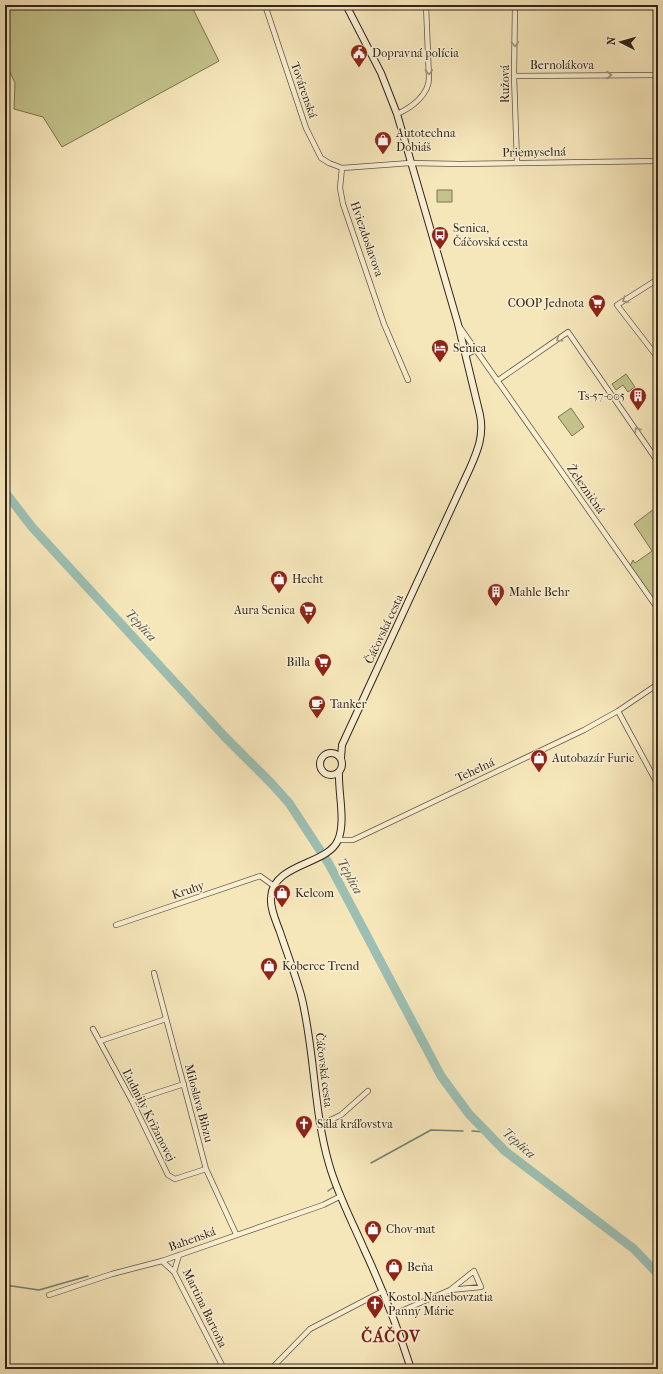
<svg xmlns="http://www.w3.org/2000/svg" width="663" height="1374" font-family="'IM FELL French Canon',serif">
	<rect width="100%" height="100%" fill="#f6e7bb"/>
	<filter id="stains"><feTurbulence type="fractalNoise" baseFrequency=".005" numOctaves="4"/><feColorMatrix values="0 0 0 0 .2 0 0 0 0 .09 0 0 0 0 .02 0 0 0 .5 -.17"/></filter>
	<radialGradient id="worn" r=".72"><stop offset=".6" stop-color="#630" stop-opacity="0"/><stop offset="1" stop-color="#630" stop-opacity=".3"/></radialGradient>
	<path fill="#c4c38b" stroke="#7b7452" d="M5,5H191L219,61L62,147L43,117L14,109L15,83L5,61Z
		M437,190H452V202H437Z
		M626,374L635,387L628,392L623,385L616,390L612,384Z
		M571,408L584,427L572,436L558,417Z
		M658,506V605L630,566L633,560L635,563L652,551L634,524Z"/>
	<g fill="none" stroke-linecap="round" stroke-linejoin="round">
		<path stroke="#728175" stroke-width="1.5" d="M472,1131L486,1132
			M371,1163L431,1130L463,1131
			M328,1191L335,1186
			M5,1285L39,1290L88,1276"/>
		<path stroke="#9dbfb3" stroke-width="9" d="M5,492L32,527L225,737L271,783L289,803L329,864L441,1076L469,1114L505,1151L634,1249L658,1274"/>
		<defs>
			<path id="street" d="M265,5L306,128L321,158L329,163L342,168L410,163L460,164L658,161
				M515,5L514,76L517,162
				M514,76L658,75
				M397,114C411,108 429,95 429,78L426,5
				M342,168L340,188L343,204L384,324L408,380
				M658,279L617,305L658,358
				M459,326L658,609
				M465,355L476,350
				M497,381L568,332L658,462
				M618,711L658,785
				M338,840H353L584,730L618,711L658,684
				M116,925L260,876L274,886
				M154,973L206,1169L236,1234
				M93,1029L132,1101L168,1175L175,1179L206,1169
				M100,1041L166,1019
				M132,1101L184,1084
				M320,1125L341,1115L368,1091
				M179,1255L174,1272L224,1369
				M162,1261L174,1272
				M49,1295L112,1274L162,1261L323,1205L341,1196
				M392,1315L450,1290L474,1271L481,1287L450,1290
				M271,1369L310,1329L383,1291"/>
			<path id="secondary" d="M320 764a11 11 0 1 1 22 0a11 11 0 1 1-22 0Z
				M341,758L342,745L470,468C478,450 484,435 480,415L458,324L397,114L381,73L346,5
				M339,772C338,792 346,822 338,840C328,865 273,863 271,897C270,909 276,921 280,932C287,953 295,974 301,995C315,1050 313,1109 329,1164C337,1193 352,1221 364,1249C382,1288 398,1328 411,1369"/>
		</defs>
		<use href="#street" stroke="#635642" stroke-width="6"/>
		<use href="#secondary" stroke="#322519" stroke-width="8"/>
		<use href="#street" stroke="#f9efd3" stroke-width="4.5"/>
		<use href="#secondary" stroke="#f9efd3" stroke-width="6"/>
	</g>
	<defs><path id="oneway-chevron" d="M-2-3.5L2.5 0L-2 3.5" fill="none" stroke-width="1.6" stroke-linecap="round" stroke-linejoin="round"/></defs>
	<g stroke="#9f947f">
		<use href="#oneway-chevron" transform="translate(515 44) rotate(90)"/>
		<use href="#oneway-chevron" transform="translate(429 72) rotate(88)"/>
		<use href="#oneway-chevron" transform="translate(609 75)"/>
		<use href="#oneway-chevron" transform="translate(625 300) rotate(147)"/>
		<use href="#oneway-chevron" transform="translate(559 339) rotate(145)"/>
		<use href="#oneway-chevron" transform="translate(637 430) rotate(-125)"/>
	</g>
	<defs>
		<symbol id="civic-pin" viewBox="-11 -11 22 30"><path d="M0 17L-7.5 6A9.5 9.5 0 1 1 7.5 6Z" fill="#8f2418" stroke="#f9efd3"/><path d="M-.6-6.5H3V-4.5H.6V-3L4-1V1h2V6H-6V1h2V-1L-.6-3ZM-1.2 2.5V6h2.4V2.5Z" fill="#fff"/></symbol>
		<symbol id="shop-pin" viewBox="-11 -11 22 30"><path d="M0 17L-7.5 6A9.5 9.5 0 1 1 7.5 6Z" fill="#8f2418" stroke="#f9efd3"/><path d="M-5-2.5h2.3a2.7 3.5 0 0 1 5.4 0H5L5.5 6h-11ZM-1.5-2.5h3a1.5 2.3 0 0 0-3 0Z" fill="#fff"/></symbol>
		<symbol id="bus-pin" viewBox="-11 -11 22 30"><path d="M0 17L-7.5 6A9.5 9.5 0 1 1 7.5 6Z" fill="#8f2418" stroke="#f9efd3"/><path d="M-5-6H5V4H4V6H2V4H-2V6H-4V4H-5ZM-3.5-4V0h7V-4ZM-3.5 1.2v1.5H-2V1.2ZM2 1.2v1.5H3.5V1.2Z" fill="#fff"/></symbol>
		<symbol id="supermarket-pin" viewBox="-11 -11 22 30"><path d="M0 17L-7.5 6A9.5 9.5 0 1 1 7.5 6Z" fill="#8f2418" stroke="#f9efd3"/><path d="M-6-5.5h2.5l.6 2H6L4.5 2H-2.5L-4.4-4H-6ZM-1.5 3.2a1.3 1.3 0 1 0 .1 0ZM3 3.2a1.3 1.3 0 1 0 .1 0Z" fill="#fff"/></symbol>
		<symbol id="hotel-pin" viewBox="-11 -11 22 30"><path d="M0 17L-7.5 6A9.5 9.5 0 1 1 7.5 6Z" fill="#8f2418" stroke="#f9efd3"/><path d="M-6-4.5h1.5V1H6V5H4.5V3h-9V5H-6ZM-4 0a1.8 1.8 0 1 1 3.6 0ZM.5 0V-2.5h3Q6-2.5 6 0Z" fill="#fff"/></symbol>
		<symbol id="building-pin" viewBox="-11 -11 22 30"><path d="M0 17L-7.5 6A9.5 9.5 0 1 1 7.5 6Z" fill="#8f2418" stroke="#f9efd3"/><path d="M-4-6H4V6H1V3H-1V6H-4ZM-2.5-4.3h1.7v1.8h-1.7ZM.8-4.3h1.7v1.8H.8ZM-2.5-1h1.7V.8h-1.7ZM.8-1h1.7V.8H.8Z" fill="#fff"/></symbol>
		<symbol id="cafe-pin" viewBox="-11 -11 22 30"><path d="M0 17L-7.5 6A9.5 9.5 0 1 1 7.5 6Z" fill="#8f2418" stroke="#f9efd3"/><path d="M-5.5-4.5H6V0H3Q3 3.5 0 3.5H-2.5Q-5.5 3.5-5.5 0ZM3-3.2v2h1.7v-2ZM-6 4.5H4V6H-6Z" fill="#fff"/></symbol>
		<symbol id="church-pin" viewBox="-11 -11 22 30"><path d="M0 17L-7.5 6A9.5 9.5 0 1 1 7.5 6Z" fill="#8f2418" stroke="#f9efd3"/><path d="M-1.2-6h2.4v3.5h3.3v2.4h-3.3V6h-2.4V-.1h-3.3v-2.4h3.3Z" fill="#fff"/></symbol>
	</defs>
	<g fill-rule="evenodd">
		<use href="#civic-pin" x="349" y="43" width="20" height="27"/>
		<use href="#shop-pin" x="373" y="130" width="20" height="27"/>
		<use href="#bus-pin" x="430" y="225" width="20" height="27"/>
		<use href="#supermarket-pin" x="587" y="293" width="20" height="27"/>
		<use href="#hotel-pin" x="430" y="338" width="20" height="27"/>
		<use href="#building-pin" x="628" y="386" width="20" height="27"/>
		<use href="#shop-pin" x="269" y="569" width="20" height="27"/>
		<use href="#building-pin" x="486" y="582" width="20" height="27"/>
		<use href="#supermarket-pin" x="298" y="600" width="20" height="27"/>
		<use href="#supermarket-pin" x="313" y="652" width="20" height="27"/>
		<use href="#cafe-pin" x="307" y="694" width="20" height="27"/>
		<use href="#shop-pin" x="529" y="748" width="20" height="27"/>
		<use href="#shop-pin" x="272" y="883" width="20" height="27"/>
		<use href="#shop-pin" x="259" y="956" width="20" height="27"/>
		<use href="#church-pin" x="294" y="1114" width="20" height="27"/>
		<use href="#shop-pin" x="363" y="1219" width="20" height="27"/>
		<use href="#shop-pin" x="384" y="1257" width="20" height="27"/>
		<use href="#church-pin" x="365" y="1294" width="20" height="27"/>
	</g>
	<g text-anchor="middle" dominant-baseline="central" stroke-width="3" stroke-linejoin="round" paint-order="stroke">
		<g font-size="12" fill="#322519" stroke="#f9efd3" text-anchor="start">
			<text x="372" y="53">Dopravná polícia</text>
			<text x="396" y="133">Autotechna<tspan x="396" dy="14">Dobiáš</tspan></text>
			<text x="453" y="228">Senica,<tspan x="453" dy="14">Čáčovská cesta</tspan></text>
			<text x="584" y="303" text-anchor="end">COOP Jednota</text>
			<text x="453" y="348">Senica</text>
			<text x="625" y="396" text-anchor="end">Ts-57-005</text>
			<text x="292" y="579">Hecht</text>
			<text x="509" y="592">Mahle Behr</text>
			<text x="295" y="610" text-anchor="end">Aura Senica</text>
			<text x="310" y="662" text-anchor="end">Billa</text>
			<text x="330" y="704">Tanker</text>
			<text x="552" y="758">Autobazár Furic</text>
			<text x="295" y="893">Kelcom</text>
			<text x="282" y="966">Koberce Trend</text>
			<text x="317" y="1124">Sála kráľovstva</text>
			<text x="386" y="1229">Chov-mat</text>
			<text x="407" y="1267">Beňa</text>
			<text x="388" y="1297">Kostol Nanebovzatia<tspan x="388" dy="14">Panny Márie</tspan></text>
		</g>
		<g font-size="12" fill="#322519" stroke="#f9efd3">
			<text x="562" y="65">Bernolákova</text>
			<text transform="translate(505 84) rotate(-90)">Ružová</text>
			<text transform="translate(304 90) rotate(71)">Továrenská</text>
			<text transform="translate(534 152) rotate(-1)">Priemyselná</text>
			<text transform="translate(367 239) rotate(71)">Hviezdoslavova</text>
			<text transform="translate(586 489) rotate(55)">Železničná</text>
			<text transform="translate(384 629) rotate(-65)">Čáčovská cesta</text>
			<text transform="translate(475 770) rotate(-25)">Tehelná</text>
			<text transform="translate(188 890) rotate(-19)">Kruhy</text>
			<text transform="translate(324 1070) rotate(83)">Čáčovská cesta</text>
			<text transform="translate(199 1103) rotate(75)">Miloslava Bibzu</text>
			<text transform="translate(149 1115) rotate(63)">Ľudmily Križanovej</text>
			<text transform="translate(192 1239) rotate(-20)">Bahenská</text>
			<text transform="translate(205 1308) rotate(64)">Martina Bartoňa</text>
		</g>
		<g font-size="13" font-style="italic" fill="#525347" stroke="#f9efd3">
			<text transform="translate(141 625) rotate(47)">Teplica</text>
			<text transform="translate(350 876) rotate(61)">Teplica</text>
			<text transform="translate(519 1143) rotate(41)">Teplica</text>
		</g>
		<g font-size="16" font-weight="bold" letter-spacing="1" fill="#7a1f14" stroke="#f9efd3">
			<text x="391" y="1336">ČÁČOV</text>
		</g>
	</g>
	<rect width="663" height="1374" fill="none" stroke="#f6e7bb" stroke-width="20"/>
	<rect x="6" y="6" width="651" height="1362" fill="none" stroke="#322519" stroke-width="2"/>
	<rect x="10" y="10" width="643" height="1354" fill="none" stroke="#322519"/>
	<g transform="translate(621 42) rotate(276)" stroke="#f9efd3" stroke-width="3" paint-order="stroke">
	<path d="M0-3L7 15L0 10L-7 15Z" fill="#322519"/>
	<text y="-6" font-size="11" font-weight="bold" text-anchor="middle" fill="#322519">N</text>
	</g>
	<rect width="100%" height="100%" filter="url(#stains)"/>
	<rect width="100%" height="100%" fill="url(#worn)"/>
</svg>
